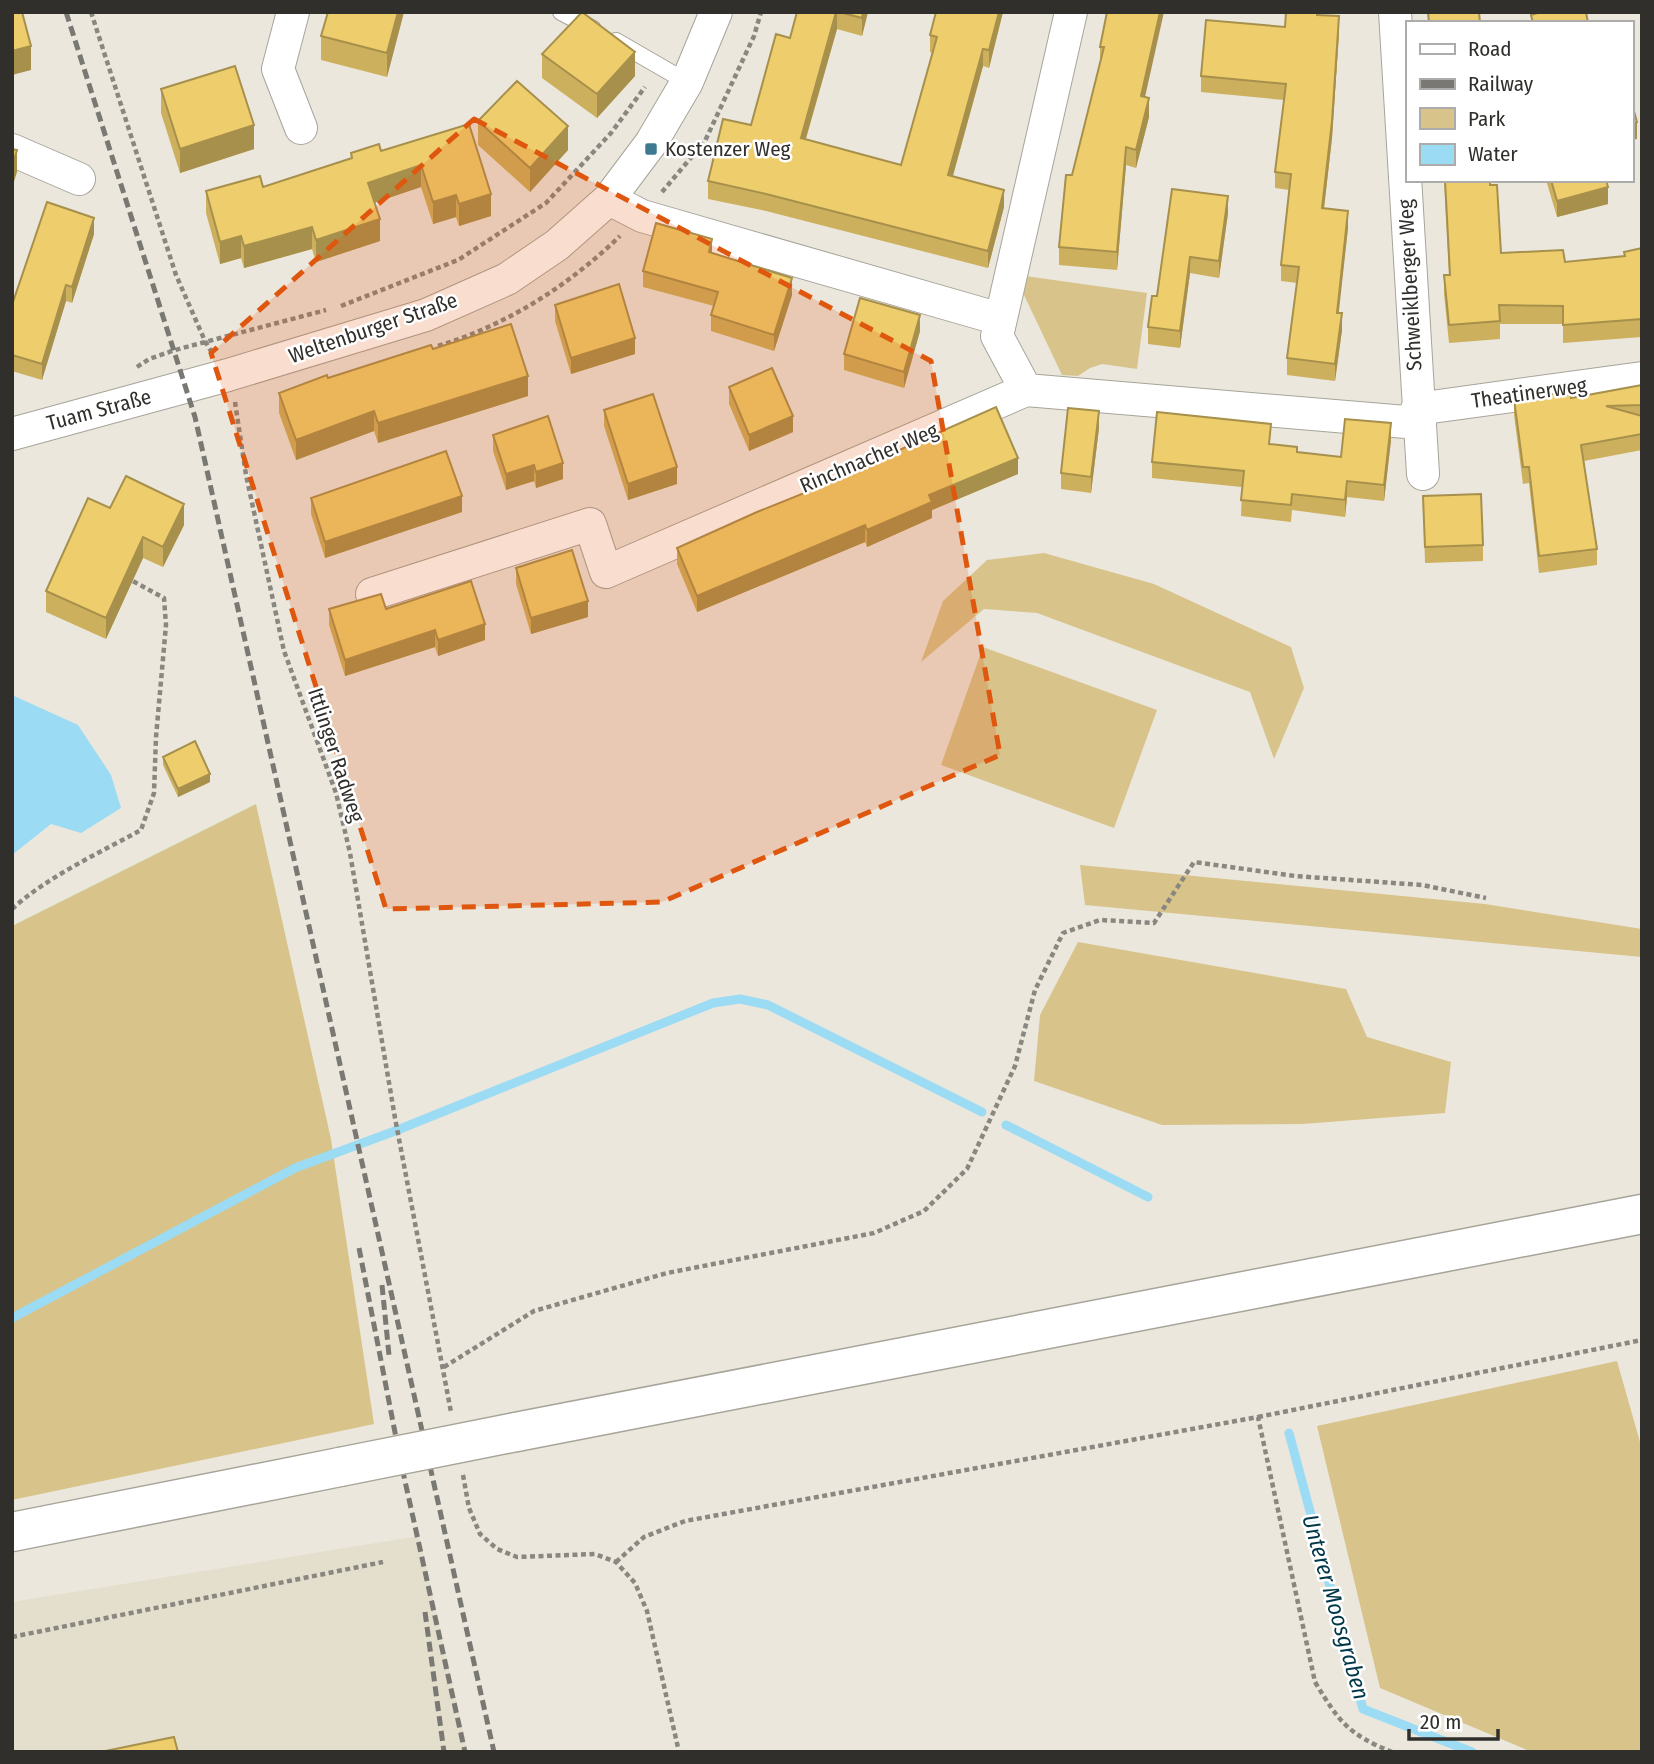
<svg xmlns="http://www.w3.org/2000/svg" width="1654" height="1764" font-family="'Fira Sans Condensed',sans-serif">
	<rect width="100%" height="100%" fill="#ebe7dd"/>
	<path fill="#e4decc" d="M419,1536L468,1752H12V1602Z"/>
	<path fill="#d8c48b" d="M1025,276L1147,293L1137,369L1102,364L1090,368L1078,376L1062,375L1023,293Z
		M1044,553L1154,584L1291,647L1304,688L1274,759L1250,692L1037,613L984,609L921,662L943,601L987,560Z
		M983,647L1157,710L1114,828L941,765Z
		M256,804L331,1139L374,1424L12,1500V926Z
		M1080,865L1485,904L1642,929V957L1085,905Z
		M1078,942L1346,989L1367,1037L1451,1062L1445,1113L1303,1124L1162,1125L1034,1081L1040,1015Z
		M1617,1361L1642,1449V1752H1532L1380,1688L1317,1426Z"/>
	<path fill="#9bdbf4" d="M12,695L78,725L111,775L121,808L81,833L51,824L12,855Z"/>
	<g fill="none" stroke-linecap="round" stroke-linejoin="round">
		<path stroke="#9bdbf4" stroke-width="9" d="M1006,1125L1148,1197
			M12,1318L295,1168L395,1131L713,1003L740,999L768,1005L982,1112
			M1289,1433L1363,1709L1472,1752"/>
		<defs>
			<path id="lane" d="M561,12L593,29
				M616,41L687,82"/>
			<path id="street" d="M293,12L278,69L301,128
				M1395,12L1423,474
				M12,150L79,179
				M609,199L642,216L1000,319
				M1026,390L997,336L1071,12
				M1417,409L1642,378
				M12,434L228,375L426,315L507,279L557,245L609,199L651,143L687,82L716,12
				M372,594L590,524L606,572L1026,390L1418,423"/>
			<path id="highway" d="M516,1432L1642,1214
				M12,1532L340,1467"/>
		</defs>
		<use href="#lane" stroke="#a7a49a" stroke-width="18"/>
		<use href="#street" stroke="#a7a49a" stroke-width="34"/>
		<use href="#highway" stroke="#a7a49a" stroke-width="41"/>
		<path stroke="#898780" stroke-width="4.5" stroke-dasharray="5 3.5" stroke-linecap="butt" d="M91,12L176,275L205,341L211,351
			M662,192L705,141L754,36L761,12
			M341,306L458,260L546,203L611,133L645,87
			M438,346C507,325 568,286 620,236
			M137,367L149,359L175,350L326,310
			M235,402L246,475L284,651L336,793L350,853L395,1118L451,1412
			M12,909C47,877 99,853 141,830L154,793L156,737L166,625L164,598L129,579
			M444,1367L534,1311L667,1273L874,1233L924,1211L967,1169L1015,1066L1035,990L1063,933L1100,920L1154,923L1194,862L1295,876L1422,885L1486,898
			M1258,1417L1642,1340
			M463,1475L469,1508L480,1534L497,1549L517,1557L595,1554L616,1562L635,1583L647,1611L679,1752
			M616,1562L644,1537L685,1521L1258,1417L1315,1682C1340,1723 1348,1734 1392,1752
			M12,1637L383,1562"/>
		<use href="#lane" stroke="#fff" stroke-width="16"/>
		<use href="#street" stroke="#fff" stroke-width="32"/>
		<use href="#highway" stroke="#fff" stroke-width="38"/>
		<path stroke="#7a7872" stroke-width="5" stroke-dasharray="10 5" stroke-linecap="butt" d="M66,12L195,417L494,1752
			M359,1248L401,1463L465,1752
			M382,1285L389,1355
			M425,1612L444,1752"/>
		<defs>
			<path id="highway-bridge" d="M340,1467L516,1432"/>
		</defs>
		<use href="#highway-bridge" stroke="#a7a49a" stroke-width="41" stroke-linecap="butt"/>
		<use href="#highway-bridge" stroke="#fff" stroke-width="38"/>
	</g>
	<path fill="#cdb05d" d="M404,12L387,77L321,60V36Z
		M797,12H868L862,36L837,29L806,139L901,165L932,53L930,52V35L1003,12L989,68L983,66L953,176L1004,207L988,268L766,211L708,199V181L751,125L790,38Z
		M1107,12L1145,97L1149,117L1136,168L1126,165L1117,270L1059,265V247L1072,175L1100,64V47Z
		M1286,12H1321L1320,15L1339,33L1332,138L1324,209L1348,228L1338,313L1342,330L1335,381L1287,375V358L1297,283L1281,281V265L1289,190L1275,188V172L1284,100L1201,92V76L1285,27Z
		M542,54L635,76L597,118L542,78Z
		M161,89L254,149L180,173L161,113Z
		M478,121L568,150L530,192L478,145Z
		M469,124L491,216L459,226L456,217L433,224L421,187L375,202L380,241L316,262L312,249L244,268L241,258L220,264L206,213V191L263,187L351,159V153L381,151Z
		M1444,180H1490L1501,253L1565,262L1624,256V252L1642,248V337L1563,343V324H1500V339L1449,343L1444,294V275H1449Z
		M1546,180H1606L1608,204L1557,217Z
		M1228,213L1219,278L1190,273L1180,348L1148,344V327L1157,296Z
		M94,234L72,303L66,301L42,380L12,371V305Z
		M712,253L792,295L774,351L711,331V315L714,306L643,287V271Z
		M555,305L635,354L571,374L555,321Z
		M920,331L904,388L844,370V354Z
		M433,349L528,396L378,443L374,431L296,460L279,413V393L328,378Z
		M1642,385V450L1584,461L1597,549V565L1539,573L1529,483L1523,484L1514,415V399L1571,398Z
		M729,387L793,432L749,451L729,404Z
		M604,410L677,484L628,500L604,426Z
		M1099,428L1091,493L1061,489V473Z
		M493,435L563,479L536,488L534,481L506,490L493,451Z
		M1391,440L1384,501L1347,497L1345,517L1292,510L1291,522L1241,516L1242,487L1152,478V462L1270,444L1297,452L1341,457Z
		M1018,474L932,510V518L867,547L865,542L697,612L677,564V548L843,477V475Z
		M1423,496L1483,545V561L1425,563Z
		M311,498L462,512L325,558L311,514Z
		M110,508L184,525L163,567L143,558L106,639L46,612V591Z
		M516,568L588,617L531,634L516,584Z
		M329,609H386L485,640L438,656L435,647L345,676L329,625Z
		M163,757L210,782L178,797L163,765Z"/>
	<path fill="#a7904c" d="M398,12H404L387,77V53Z
		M837,12V29L801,155V138Z
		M863,12H868L862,36V18Z
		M999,12H1003L989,68V50Z
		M1160,12H1164L1141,115V96Z
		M1339,16V33L1332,138L1322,225V208Z
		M31,46V70L12,75V51Z
		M983,49V66L948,193V175Z
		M635,52V76L597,118V94Z
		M1149,98V117L1136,168V150Z
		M1637,122V139L1631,140V124Z
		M254,125V149L180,173V149Z
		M568,126V150L530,192V168Z
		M1126,147V165L1117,270V252Z
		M17,150V172L12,188V166Z
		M421,165V187L368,205V183Z
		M1608,187V204L1557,217V201Z
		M1004,190V207L988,268V251Z
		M491,194V216L459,226V204Z
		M456,195V217L433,224V202Z
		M1228,196V213L1219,278V261Z
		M1348,211V228L1337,329V313Z
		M94,218V234L72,303V287Z
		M380,219V241L316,262V240Z
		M312,227V249L244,268V246Z
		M241,236V258L220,264V242Z
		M712,239V255L709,252Z
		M1190,257V273L1180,348V331Z
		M792,278V295L774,351V335Z
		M66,285V301L42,380V364Z
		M1342,313V330L1335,381V364Z
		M920,315V331L904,388V372Z
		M635,338V354L571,374V358Z
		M528,376V396L378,443V423Z
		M374,411V431L296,460V440Z
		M1099,411V428L1091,493V477Z
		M793,416V432L749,451V435Z
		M1391,423V440L1384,501V485Z
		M1018,458V474L932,510V518L867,547V530L929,495Z
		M563,463V479L536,488V472Z
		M534,465V481L506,490V474Z
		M677,467V484L628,500V484Z
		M1347,481V497L1345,517V500Z
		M462,496V512L325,558V542Z
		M184,504V525L163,567V547Z
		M865,525V542L697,612V596Z
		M143,537V558L106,639V618Z
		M588,601V617L531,634V618Z
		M485,624V640L438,656V640Z
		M435,630V647L345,676V660Z
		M210,774V782L178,797V789Z"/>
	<path fill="#eecd6c" stroke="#a7904c" stroke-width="2" d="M12,12H22L31,46L12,51Z
		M328,12H398L387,53L321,36Z
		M582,12L635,52L597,94L542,54Z
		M797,12H836L801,138L901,165L937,37L930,35L936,12H999L989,50L983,49L948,175L1004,190L988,251L766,194L708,181L723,119L751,125L776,34L790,38Z
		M839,12H863L862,18Z
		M1107,12H1160L1141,96L1149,98L1136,150L1126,147L1117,252L1059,247L1066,175H1072L1104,47H1100Z
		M1286,12H1317V15L1339,16L1332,121L1322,208L1348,211L1337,313H1342L1335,364L1287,358L1299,267L1281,265L1291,174L1275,172L1286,84L1201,76L1206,20L1285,27Z
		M1428,12H1479L1480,23H1429Z
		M1541,12H1586L1588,23H1533L1531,15Z
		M235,66L254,125L180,149L161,89Z
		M517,81L568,126L530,168L478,121Z
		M1631,100L1637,122L1631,124Z
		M469,124L491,194L459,204L456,195L433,202L421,165L368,183L380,219L316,240L312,227L244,246L241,236L220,242L206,191L260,176L263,187L352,158L351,153L379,144L381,151Z
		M12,149L17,150L12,166Z
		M1445,180H1490V185H1497L1501,253L1563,250L1565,262L1625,256L1624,252L1642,248V319L1563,325V306L1499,305L1500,321L1449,325L1444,275H1450Z
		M1551,180H1606L1608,187L1557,201Z
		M1172,189L1228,196L1219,261L1190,257L1180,331L1148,327L1152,296H1157Z
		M47,202L94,218L72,287L66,285L42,364L12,355V305Z
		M656,223L712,239L709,252L792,278L774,335L711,315L718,292L643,271Z
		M619,284L635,338L571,358L555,305Z
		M860,298L920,315L904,372L844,354Z
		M511,324L528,376L378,423L374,411L296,440L279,393L327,375L328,378L431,345L433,349Z
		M772,368L793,416L749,435L729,387Z
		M1642,385V405L1606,406L1642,416V434L1581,445L1597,549L1539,556L1529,467H1523L1514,399L1570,392L1571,398Z
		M653,394L677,467L628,484L604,410Z
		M996,407L1018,458L929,495L932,502L867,530L865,525L697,596L677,548L757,512L844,477L843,475Z
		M1068,408L1099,411L1091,477L1061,473Z
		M1157,412L1271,424L1269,444L1297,447V452L1341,457L1345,419L1391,423L1384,485L1347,481L1345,500L1292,494L1291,505L1241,500L1244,471L1152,462Z
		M548,416L563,463L536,472L534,465L506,474L493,435Z
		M446,451L462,496L325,542L311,498Z
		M126,476L184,504L163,547L143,537L106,618L46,591L88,498L110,508Z
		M1481,494L1483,545L1425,547L1423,496Z
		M572,550L588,601L531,618L516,568Z
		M471,581L485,624L438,640L435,630L345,660L329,609L381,594L386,609Z
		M195,741L210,774L178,789L163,757Z
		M174,1737L178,1752H105V1751Z"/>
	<path fill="#df570e" fill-opacity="0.2" stroke="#df570e" stroke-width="5" stroke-dasharray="14 9" stroke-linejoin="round" d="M474,119L931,361L1000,755L662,902L386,909L211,353Z"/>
	<rect fill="#3d7a91" stroke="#fff" stroke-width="2.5" x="644" y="142" width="14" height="14" rx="3.5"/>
	<g text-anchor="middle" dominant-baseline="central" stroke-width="5" stroke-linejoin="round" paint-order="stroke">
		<g font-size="21" fill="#302f2b" stroke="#fff" text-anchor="start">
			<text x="665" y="149">Kostenzer Weg</text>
		</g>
		<g font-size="21" fill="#302f2b" stroke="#fff">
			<text transform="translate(1410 285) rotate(-93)">Schweiklberger Weg</text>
			<text transform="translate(373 328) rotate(-19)">Weltenburger Straße</text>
			<text transform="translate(1529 393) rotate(-8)">Theatinerweg</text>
			<text transform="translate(99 410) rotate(-15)">Tuam Straße</text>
			<text transform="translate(869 458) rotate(-23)">Rinchnacher Weg</text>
			<text transform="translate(336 755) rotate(72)">Ittlinger Radweg</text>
		</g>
		<g font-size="23" font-style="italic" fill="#003849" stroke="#fff">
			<text transform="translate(1336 1607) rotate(74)">Unterer Moosgraben</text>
		</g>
	</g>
	<rect width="1654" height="1764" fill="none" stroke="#302f2b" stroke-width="28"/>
	<rect x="1406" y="21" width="228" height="161" fill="#ffffff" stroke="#acacaa" stroke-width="2"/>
	<rect x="1420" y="44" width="35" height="10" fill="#ffffff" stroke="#acacaa" stroke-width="2"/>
	<text x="1468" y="56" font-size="21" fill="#302f2b">Road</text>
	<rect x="1420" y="79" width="35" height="10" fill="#7a7872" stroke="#acacaa" stroke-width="2"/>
	<text x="1468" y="91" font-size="21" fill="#302f2b">Railway</text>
	<rect x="1420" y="108" width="35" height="21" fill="#d8c48b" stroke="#acacaa" stroke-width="2"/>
	<text x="1468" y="126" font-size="21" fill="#302f2b">Park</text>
	<rect x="1420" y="144" width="35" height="21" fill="#9bdbf4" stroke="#acacaa" stroke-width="2"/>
	<text x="1468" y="161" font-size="21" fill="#302f2b">Water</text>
	<path d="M1409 1729v10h89v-10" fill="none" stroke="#302f2b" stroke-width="3.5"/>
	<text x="1420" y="1729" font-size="21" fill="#302f2b" stroke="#ffffff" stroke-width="5" paint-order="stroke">20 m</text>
</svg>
